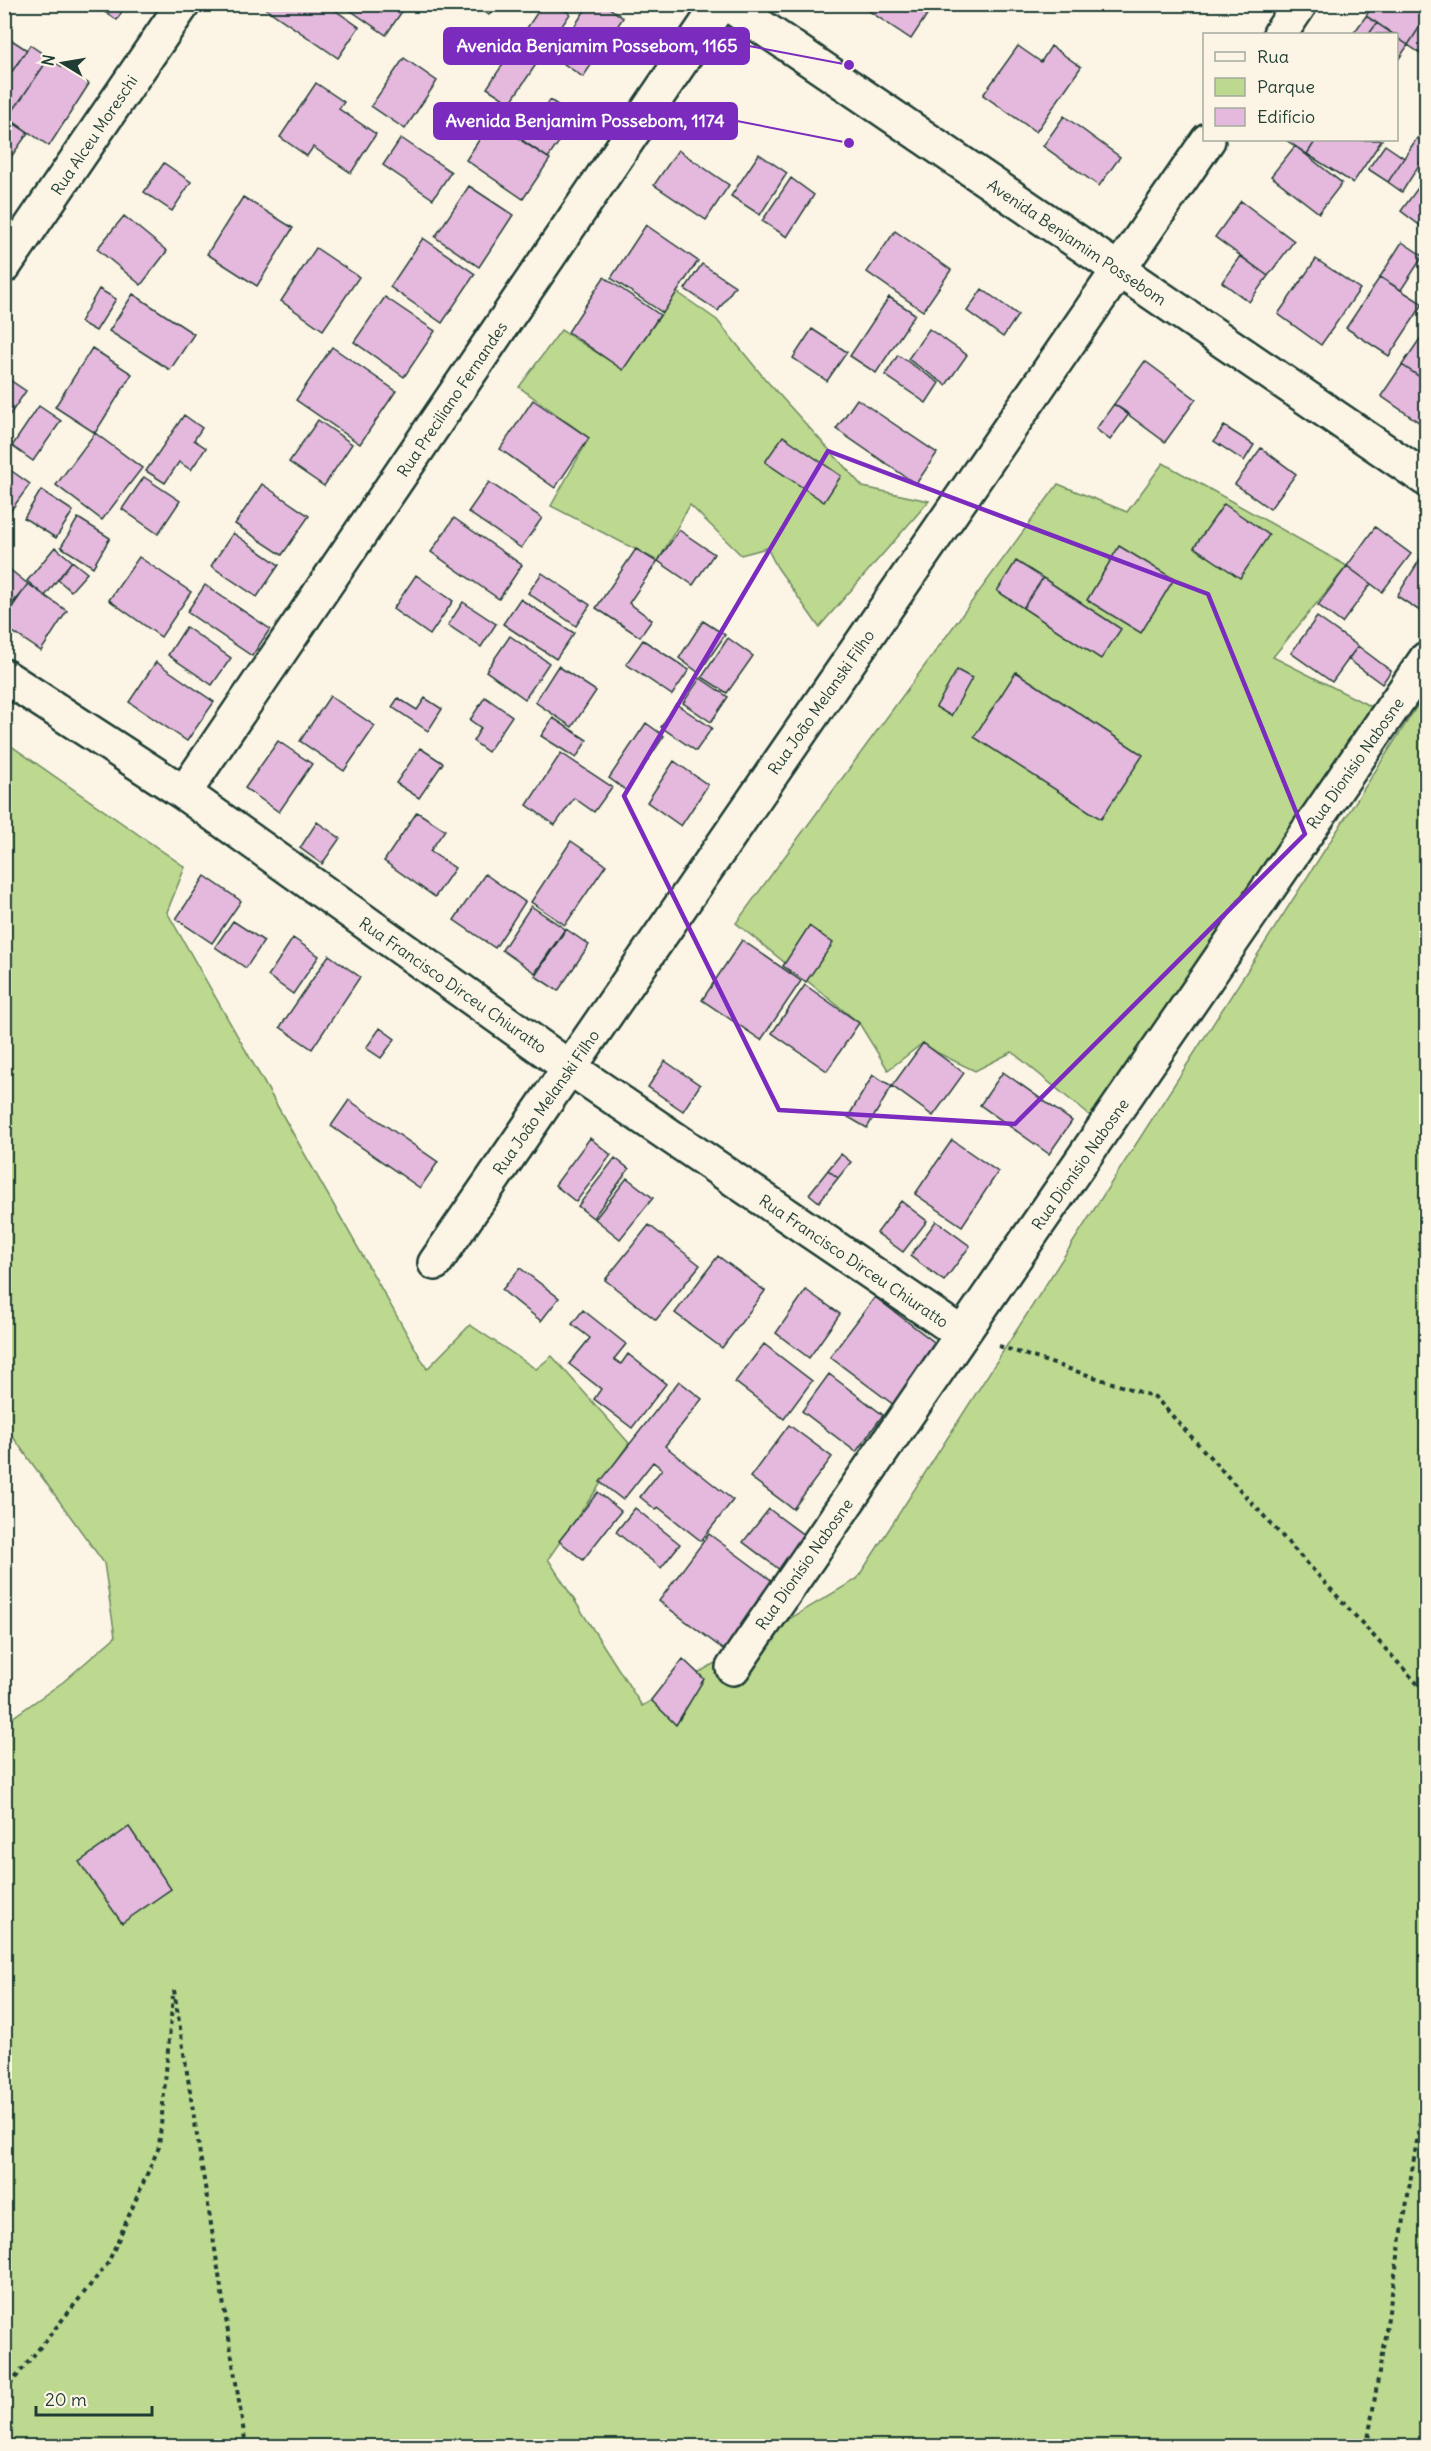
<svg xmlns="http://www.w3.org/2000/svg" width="1431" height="2451" font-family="Delius,sans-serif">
	<rect width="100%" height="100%" fill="#fcf5e5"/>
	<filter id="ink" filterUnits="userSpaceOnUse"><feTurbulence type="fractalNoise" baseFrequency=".0167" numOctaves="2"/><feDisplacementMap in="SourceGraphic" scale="12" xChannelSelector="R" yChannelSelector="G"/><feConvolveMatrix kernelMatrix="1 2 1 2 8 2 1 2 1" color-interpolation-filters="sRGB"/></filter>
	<g filter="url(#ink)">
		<path fill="#bdd88f" stroke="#6e8a62" stroke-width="1.5" d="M677,292L717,320L765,379L863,487L929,501L819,627L777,567L767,548L741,555L690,505L658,561L551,506L589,438L519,387L561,330L623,369Z
			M1163,463L1347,566L1273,657L1376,709L1095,1120L1012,1052L975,1071L938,1053L923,1043L888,1070L859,1023L736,923L1058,484L1127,512Z
			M1426,692V2446H5V1723L63,1682L115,1637L104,1563L5,1426L4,741L185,867L167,912L427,1369L470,1325L536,1369L552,1356L629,1443L548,1559L642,1706L857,1579Z"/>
		<path fill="#e5b8dd" stroke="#1f3d34" stroke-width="1.5" d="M92,4H126L117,20Z
			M259,4H326L359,27L338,58Z
			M349,4H407L386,35L347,8Z
			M473,4H496L489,15Z
			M543,4H556L570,14L510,103L487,88Z
			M589,4H604L623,18L583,77L554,57Z
			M873,4H934L911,39L869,11Z
			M1373,4H1426V17L1408,45L1396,37V34H1393L1366,16Z
			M1366,16L1377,23L1369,34H1353Z
			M1426,17V57L1408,45Z
			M1377,23L1393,34H1369Z
			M4,35L27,50L4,83Z
			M1396,37L1408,45L1396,63Z
			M30,45L49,58L8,118L4,116V83Z
			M1018,46L1041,62L1051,46L1081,67L1036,132L983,95Z
			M49,58L89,84L49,146L8,118Z
			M404,58L437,81L405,129L371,106Z
			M316,83L344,102L339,109L376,134L351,173L313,147L307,156L280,137Z
			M550,100L576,117L548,158L522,141Z
			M1064,116L1120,157L1099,186L1043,146Z
			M4,117L28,133L4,167Z
			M492,120L550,159L523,199L466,160Z
			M401,138L451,172L433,199L383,165Z
			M1417,138L1426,145V154L1402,192L1388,182Z
			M1286,140H1316L1307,154Z
			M1316,140H1382L1353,183L1307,154Z
			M1385,145L1404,158L1388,182L1368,169Z
			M1295,146L1342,183L1319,213L1271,176Z
			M678,150L729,185L706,220L654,185Z
			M759,154L787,173L760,215L731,196Z
			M164,163L191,182L172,211L144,192Z
			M1426,177V230L1401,211Z
			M791,178L814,195L787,237L762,221Z
			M469,186L513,215L479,267L435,237Z
			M243,197L293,228L257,286L207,254Z
			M1241,201L1294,241L1268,276L1215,237Z
			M124,216L167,251L141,285L97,249Z
			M646,225L698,261L663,313L611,278Z
			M895,231L951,270L923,311L867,272Z
			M423,238L475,274L442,323L390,287Z
			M1402,242L1423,256L1401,290L1380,277Z
			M316,248L359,277L323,330L281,301Z
			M1240,256L1268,276L1249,302L1222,282Z
			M1316,259L1360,289L1321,345L1278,314Z
			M702,264L735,286L718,311L685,289Z
			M604,277L660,315L623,370L568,332Z
			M1380,277L1423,304L1389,356L1346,328Z
			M99,289L116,299L96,331L80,322Z
			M982,289L1018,315L1003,337L967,311Z
			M133,294L194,334L170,370L109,331Z
			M385,297L435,331L404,377L354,342Z
			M889,297L915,314L876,373L850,356Z
			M812,329L847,352L827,381L793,358Z
			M929,329L967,355L946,385L908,359Z
			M1426,330V381L1402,365Z
			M332,347L396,391L360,444L296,400Z
			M92,348L132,374L95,433L55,407Z
			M898,355L939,383L926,403L885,375Z
			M1145,361L1196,399L1165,442L1114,404Z
			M1402,365L1426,381V427L1381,396Z
			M4,376L26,391L4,423Z
			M857,399L937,453L916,484L836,429Z
			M533,400L589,438L555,488L500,449Z
			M1114,404L1129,414L1110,440L1096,429Z
			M39,406L61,421L33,461L12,446Z
			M184,415L202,428L194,440L206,448L191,470L179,462L165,483L146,471Z
			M318,420L352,444L324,486L289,462Z
			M1224,426L1254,445L1244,461L1214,441Z
			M95,433L142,468L102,520L56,485Z
			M783,436L841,476L824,502L765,462Z
			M1261,448L1296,474L1270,509L1235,484Z
			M6,467L30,484L4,520V470Z
			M144,477L180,501L158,534L122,509Z
			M489,482L542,518L521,548L468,512Z
			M262,484L309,516L282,555L235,524Z
			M41,490L73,511L56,538L24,518Z
			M1224,504L1269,535L1240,578L1194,547Z
			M78,518L110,538L93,567L61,547Z
			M454,518L522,565L499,599L431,552Z
			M1375,527L1411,554L1382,592L1347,566Z
			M679,530L714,554L693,585L658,561Z
			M233,533L279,565L257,597L211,566Z
			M1119,546L1174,579L1141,633L1087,600Z
			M55,547L72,561L45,596L27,581Z
			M636,549L657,562L629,603L652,620L640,637L596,608Z
			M1422,556L1426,559V615L1397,596Z
			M139,557L191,592L161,637L109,600Z
			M72,561L87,573L71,591L58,580Z
			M1016,561L1043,578L1023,608L997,591Z
			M1347,566L1371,584L1342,623L1318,605Z
			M8,568L28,584L4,614V573Z
			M542,573L590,605L576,626L528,593Z
			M416,575L453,601L430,635L393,609Z
			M1043,578L1121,629L1101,659L1023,608Z
			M28,584L67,611L41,651L4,626V619Z
			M205,585L270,629L252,656L187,612Z
			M520,599L574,633L556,659L503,624Z
			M463,602L496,624L481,647L448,625Z
			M1317,617L1358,646L1332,682L1291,653Z
			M703,621L725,635L699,673L679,658Z
			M186,627L231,658L212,685L168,655Z
			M510,636L549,663L525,699L486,671Z
			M728,638L753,656L727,693L702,677Z
			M643,640L689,670L672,695L626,664Z
			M1358,646L1391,671L1382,684L1348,659Z
			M156,662L214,702L187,741L129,702Z
			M558,666L596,691L572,727L535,702Z
			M957,670L972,678L951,716L936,707Z
			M1016,672L1143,755L1101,819L974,737Z
			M700,678L728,697L711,722L683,703Z
			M330,696L375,726L344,771L300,741Z
			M485,697L512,716L488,752L473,741L481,728L470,720Z
			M398,698L417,710L425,698L442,709L428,731L392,707Z
			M676,704L712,728L696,751L661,727Z
			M553,718L587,740L576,758L541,736Z
			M646,723L664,736L627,791L609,778Z
			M278,741L312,764L279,812L245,788Z
			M420,748L443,763L419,798L396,783Z
			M561,753L612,787L594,812L574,798L555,825L527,805Z
			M674,761L708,785L681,826L647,802Z
			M417,812L445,830L430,851L455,868L435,897L384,861Z
			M317,822L340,838L322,864L300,848Z
			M571,841L606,865L565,925L531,902Z
			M485,874L525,902L495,948L454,920Z
			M205,876L241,901L212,943L176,919Z
			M531,906L565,929L535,973L502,950Z
			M233,921L264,941L246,968L215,947Z
			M809,926L833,943L806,982L783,966Z
			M566,929L589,945L558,991L535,976Z
			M293,938L319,956L293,994L268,976Z
			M742,940L801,981L761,1040L702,1000Z
			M329,955L360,977L312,1049L280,1027Z
			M805,985L859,1023L827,1071L772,1033Z
			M380,1028L395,1039L381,1058L366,1048Z
			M923,1043L964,1073L933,1116L892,1086Z
			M665,1061L700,1085L683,1111L648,1087Z
			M1003,1072L1072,1121L1049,1154L980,1105Z
			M873,1075L892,1086L867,1128L848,1117Z
			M349,1100L438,1162L420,1188L331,1126Z
			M590,1138L611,1155L576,1202L555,1185Z
			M952,1140L998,1172L962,1226L915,1194Z
			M841,1154L851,1162L838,1178L828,1170Z
			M615,1158L629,1169L593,1218L578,1206Z
			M828,1170L838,1178L819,1202L809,1194Z
			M627,1178L653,1198L620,1239L595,1219Z
			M901,1201L927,1221L903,1252L877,1233Z
			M936,1221L970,1246L944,1281L910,1256Z
			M649,1225L700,1265L656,1320L605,1280Z
			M718,1256L765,1291L722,1348L675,1313Z
			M520,1268L559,1298L541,1321L502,1290Z
			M806,1290L840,1314L809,1358L776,1333Z
			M875,1297L942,1348L898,1408L830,1357Z
			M583,1310L626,1344L614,1359L621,1364L628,1354L666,1384L632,1428L594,1399L601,1389L569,1364L590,1338L572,1324Z
			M764,1344L812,1381L784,1419L735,1382Z
			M829,1374L883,1415L856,1452L802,1411Z
			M679,1381L702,1399L665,1446L733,1500L701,1541L658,1507L656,1510L640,1497L662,1469L653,1462L623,1500L600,1482Z
			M789,1425L832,1457L793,1509L750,1477Z
			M598,1492L621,1511L583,1560L559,1541Z
			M635,1508L680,1544L661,1568L616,1532Z
			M769,1509L805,1536L780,1570L743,1542Z
			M709,1534L782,1588L731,1655L659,1601Z
			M683,1659L704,1679L676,1725L651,1700Z
			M129,1827L171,1889L122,1923L79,1862Z"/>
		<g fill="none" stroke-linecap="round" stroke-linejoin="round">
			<defs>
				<path id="minor" d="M728,4L1426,479
					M1280,34L1300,4
					M4,266L183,4
					M4,676L184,793L570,1068L962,1334
					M184,793L720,4
					M435,1263L1208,140
					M733,1668L1426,659"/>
			</defs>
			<use href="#minor" stroke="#1f3d34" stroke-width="38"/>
			<path stroke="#1f3d34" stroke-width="4" stroke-dasharray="4.5 4.5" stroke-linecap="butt" d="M999,1346L1155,1397L1424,1691L1426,1709
				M174,1990L246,2446
				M4,2392L108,2263L159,2147L173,1996
				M1367,2446L1426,2085"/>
			<use href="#minor" stroke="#fcf5e5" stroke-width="33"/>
		</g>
	</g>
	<path fill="none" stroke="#7b2cbf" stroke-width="4.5" stroke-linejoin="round" d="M828,451L1208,594L1305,834L1015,1124L779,1110L624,796Z"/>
	<g text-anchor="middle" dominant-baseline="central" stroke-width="4.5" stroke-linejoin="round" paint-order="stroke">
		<g font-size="16" fill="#1f3d34" stroke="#fcf5e5">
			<text transform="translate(94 135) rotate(-56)">Rua Alceu Moreschi</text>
			<text transform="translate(1077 242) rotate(34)">Avenida Benjamim Possebom</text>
			<text transform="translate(452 399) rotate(-56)">Rua Preciliano Fernandes</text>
			<text transform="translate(821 702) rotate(-55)">Rua João Melanski Filho</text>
			<text transform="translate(1355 763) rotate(-55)">Rua Dionísio Nabosne</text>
			<text transform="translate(453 985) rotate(35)">Rua Francisco Dirceu Chiuratto</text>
			<text transform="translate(546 1102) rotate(-55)">Rua João Melanski Filho</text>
			<text transform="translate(1080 1164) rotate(-55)">Rua Dionísio Nabosne</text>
			<text transform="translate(854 1261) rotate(34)">Rua Francisco Dirceu Chiuratto</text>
			<text transform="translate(804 1564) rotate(-55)">Rua Dionísio Nabosne</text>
		</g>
	</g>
	<path fill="none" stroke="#7b2cbf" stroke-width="2" d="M849 65L749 46M849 143L737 121"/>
	<g fill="#7b2cbf" stroke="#fcf5e5" stroke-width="2">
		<circle cx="849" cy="65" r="6"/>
		<circle cx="849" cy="143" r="6"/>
	</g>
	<g fill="#7b2cbf" stroke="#7b2cbf" stroke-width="2">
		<rect x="444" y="28" width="305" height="36" rx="6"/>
		<rect x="434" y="103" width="303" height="36" rx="6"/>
	</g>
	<g font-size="18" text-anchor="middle" font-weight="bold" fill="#fff">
		<text x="597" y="52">Avenida Benjamim Possebom, 1165</text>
		<text x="585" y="127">Avenida Benjamim Possebom, 1174</text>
	</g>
	<rect width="1431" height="2451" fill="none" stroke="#fcf5e5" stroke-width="24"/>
	<rect x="12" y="12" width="1407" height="2427" fill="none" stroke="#1f3d34" stroke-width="2" filter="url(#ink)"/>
	<rect x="1203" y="33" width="195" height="108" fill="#fcf5e5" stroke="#a4ab9e" stroke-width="1.5"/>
	<rect x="1215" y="52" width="30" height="9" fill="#fcf5e5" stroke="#a4ab9e" stroke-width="1.5"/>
	<text x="1257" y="63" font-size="18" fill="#1f3d34">Rua</text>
	<rect x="1215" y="78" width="30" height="18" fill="#bdd88f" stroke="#a4ab9e" stroke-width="1.5"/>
	<text x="1257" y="93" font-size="18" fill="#1f3d34">Parque</text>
	<rect x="1215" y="108" width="30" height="18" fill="#e5b8dd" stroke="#a4ab9e" stroke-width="1.5"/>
	<text x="1257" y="123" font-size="18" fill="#1f3d34">Edifício</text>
	<g transform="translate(63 63) rotate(281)" stroke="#fcf5e5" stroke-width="4.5" paint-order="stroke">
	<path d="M0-4.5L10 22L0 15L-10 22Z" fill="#1f3d34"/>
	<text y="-9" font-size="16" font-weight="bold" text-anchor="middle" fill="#1f3d34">N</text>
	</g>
	<path d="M36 2406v9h116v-9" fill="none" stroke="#1f3d34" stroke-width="3"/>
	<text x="45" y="2406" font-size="18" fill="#1f3d34" stroke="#fcf5e5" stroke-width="4.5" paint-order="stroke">20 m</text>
</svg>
